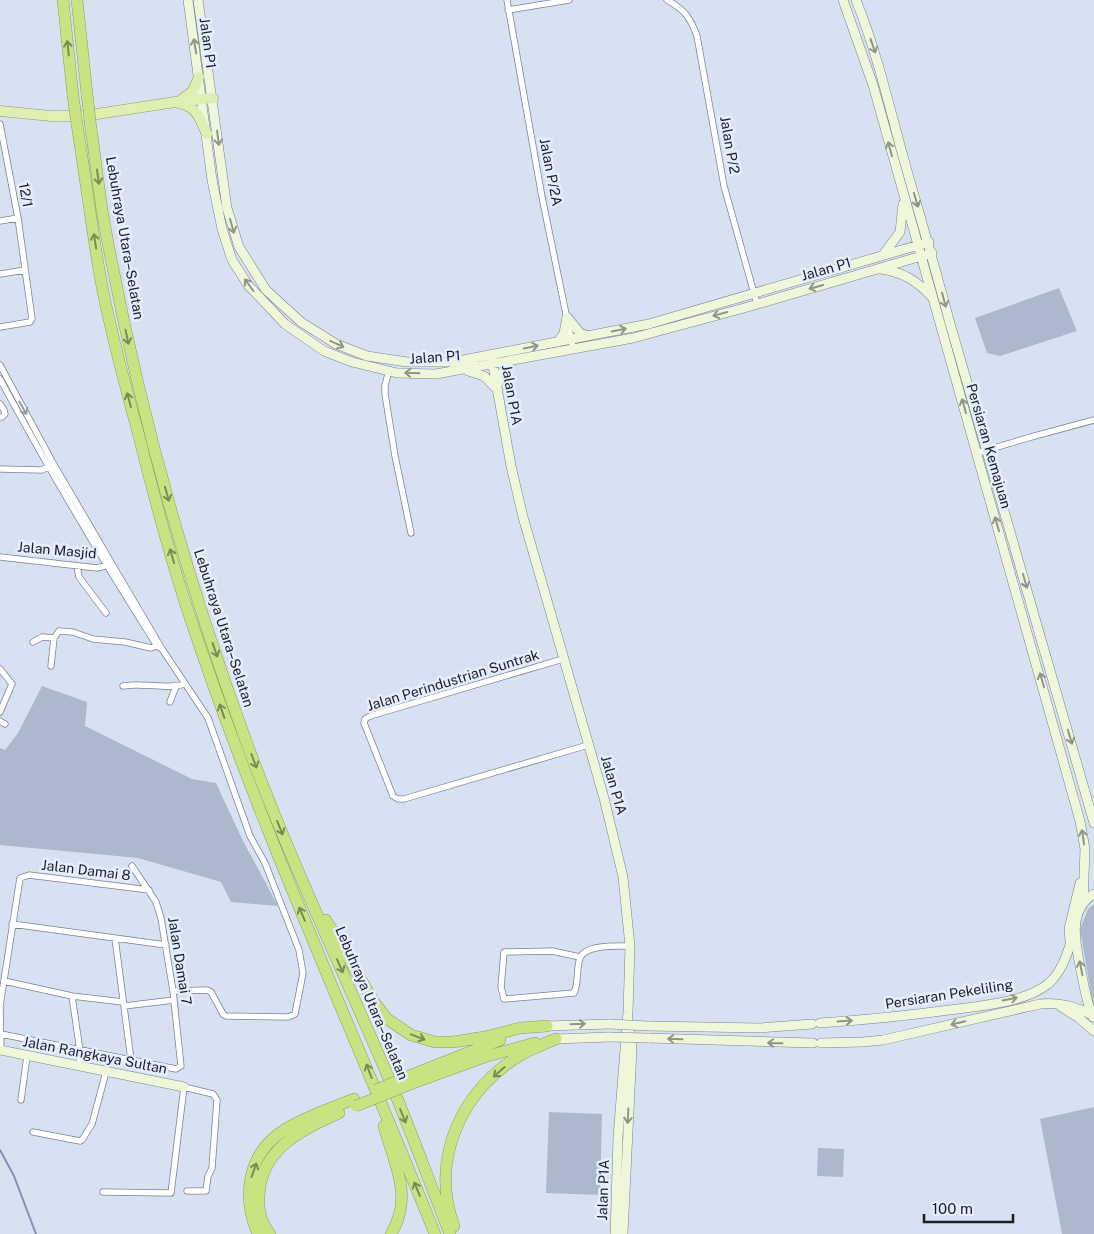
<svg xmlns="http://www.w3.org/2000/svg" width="1094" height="1234" font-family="'Public Sans',sans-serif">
	<rect width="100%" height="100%" fill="#d8e1f1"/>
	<path fill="#acb9cd" d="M1059,288L1077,331L1000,356L987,353L975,318Z
		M42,686L87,702L85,726L192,779L216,783L242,839L278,906L231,902L221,882L138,858L0,845V748L5,750L18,733Z
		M1094,904V1011L1080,929L1088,909Z
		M1094,1107V1234H1062L1040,1119Z
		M549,1112L602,1114L600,1195L546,1193Z
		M818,1148L844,1149L843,1177L817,1176Z"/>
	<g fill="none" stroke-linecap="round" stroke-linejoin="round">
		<path stroke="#7f92b2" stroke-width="2" d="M0,1150L14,1176L36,1234"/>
		<defs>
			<path id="street" d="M507,0L542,197L573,348
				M667,0C685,10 690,17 697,36L724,186L757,304
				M508,10L569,0
				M0,221L18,218
				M0,274L25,270
				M0,327L30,322L32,319L18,218L0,124
				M0,365L53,463L112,564L162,649L208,718L250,836L265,863L299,950L303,973L295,1014L288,1017L226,1016L223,1014L211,992L207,990L173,991
				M389,371L385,385V394L395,456L411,533
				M0,379C49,470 102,559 157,646L162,649
				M0,404L4,410L5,414L2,417H0
				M977,453L1031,437L1094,420
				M0,469L42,470L49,466
				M0,557L97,568L109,565
				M77,566L79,577L106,613
				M33,642L42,637L54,638
				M563,659L370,716L365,719L364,723L393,796L398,799H404L588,745
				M51,666L54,638L59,631L73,632L93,639L125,642L151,648L159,645
				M0,669L12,684L0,712
				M123,686C144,682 165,690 185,684
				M170,702L176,686
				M0,721L5,724
				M12,924L166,945
				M115,938L131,1060
				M580,957L552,951L504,952L501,987L504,999L574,993C579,982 576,969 580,958C585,944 618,946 630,946
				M4,981L72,996L123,1002
				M72,996L80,1051L79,1066
				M124,1006L174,1000
				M1,1034L176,1069L181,1066L173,991L161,918L156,902L132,866
				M1,1050L0,1006L20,878L29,875L149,890
				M21,1100L27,1056
				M33,1132L80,1141L82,1140L92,1124L106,1072
				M103,1192L171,1193L184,1087L213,1094L217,1100L212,1168L208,1176L206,1191H187"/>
			<path id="secondary" d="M188,0L212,180L222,229L232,260L248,285L285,324L324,351L352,362L397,373L436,374L633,338L744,308L932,253
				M198,0L227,208L239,247L266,290L301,322L336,344L367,356L407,362H453L649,324L929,242
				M843,0L873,85L1080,821L1085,849L1083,903
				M856,0C877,52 889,106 904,160C919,213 935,267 949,320L1094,823
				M883,255L900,232L903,204
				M881,269C903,272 917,281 932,297
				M567,317L580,333L588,336
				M558,342L564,333L567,317
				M492,360L511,466L523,517L604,798L623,877L630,946L628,1012L618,1137L615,1234
				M468,371L484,376L498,390
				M498,383C500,371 508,369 513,360
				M1070,941L1069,929L1080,883
				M1060,1006L1079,1018L1094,1031
				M1093,1017C1087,1004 1085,990 1082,976C1077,949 1065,911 1094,894
				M820,1023C863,1020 906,1016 949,1010C979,1006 1024,1003 1048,984C1064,970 1068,950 1075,930
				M547,1026L610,1024
				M648,1026L760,1028L812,1024
				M648,1038L813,1043
				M556,1039L609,1037
				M821,1043L863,1042L883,1040L1040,1004C1059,1002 1075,1006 1092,1015
				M0,1050L184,1087
				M623,1234L632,1049L630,1033"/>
			<path id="primary" d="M181,100L193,91L199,77
				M179,103C198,107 199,118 207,134
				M0,111L51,116H84L175,102L213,98"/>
			<path id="highway" d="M63,0L73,96
				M77,0L87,94
				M91,129C96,162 99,195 105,227C137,402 185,575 246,741C286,850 335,954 381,1060C406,1117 427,1176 450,1234
				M78,131C86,181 92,231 101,281C111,335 126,388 140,440C155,500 171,561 191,620C260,829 353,1030 435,1234
				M326,920L374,1002L387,1019L411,1035L435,1042H453L485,1037L520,1028L547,1026
				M414,1074L500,1040
				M418,1081L484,1057L535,1043
				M384,1126C394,1164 414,1196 391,1234
				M454,1226C429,1158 463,1087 524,1053C535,1048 545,1043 556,1039
				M258,1234C241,1195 248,1152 286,1129C307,1116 332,1108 354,1099
				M270,1234C262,1224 258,1210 259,1197C260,1150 300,1130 339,1113"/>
		</defs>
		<use href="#street" stroke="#7a8391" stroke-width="7"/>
		<use href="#secondary" stroke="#7a8391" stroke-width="10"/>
		<use href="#primary" stroke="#8b9f61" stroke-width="11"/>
		<use href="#highway" stroke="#8b9f61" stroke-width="12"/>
		<use href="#street" stroke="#fff" stroke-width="5.5"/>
		<use href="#secondary" stroke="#eef7da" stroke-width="9"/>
		<use href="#primary" stroke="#deefb4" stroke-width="10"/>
		<use href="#highway" stroke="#c8e482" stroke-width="11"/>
		<defs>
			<path id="secondary-bridge" d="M610,1024L648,1026
				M609,1037L648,1038"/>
			<path id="highway-bridge" d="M87,94L91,129
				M73,96L78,131
				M376,1090L414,1074
				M356,1106L418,1081"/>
		</defs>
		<use href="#secondary-bridge" stroke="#7a8391" stroke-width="10" stroke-linecap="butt"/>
		<use href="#highway-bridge" stroke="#8b9f61" stroke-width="12" stroke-linecap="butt"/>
		<use href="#secondary-bridge" stroke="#eef7da" stroke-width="9"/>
		<use href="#highway-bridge" stroke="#c8e482" stroke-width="11"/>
	</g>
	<defs><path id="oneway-shaft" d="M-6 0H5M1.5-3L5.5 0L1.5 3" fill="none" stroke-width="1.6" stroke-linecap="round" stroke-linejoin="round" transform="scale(1.25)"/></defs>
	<g stroke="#8f9588">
		<use href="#oneway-shaft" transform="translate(195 46) rotate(-99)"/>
		<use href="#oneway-shaft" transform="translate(873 46) rotate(71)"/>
		<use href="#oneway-shaft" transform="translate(218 138) rotate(83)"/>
		<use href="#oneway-shaft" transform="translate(890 149) rotate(-105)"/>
		<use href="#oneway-shaft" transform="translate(916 200) rotate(73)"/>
		<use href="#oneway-shaft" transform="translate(232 226) rotate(74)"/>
		<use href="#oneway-shaft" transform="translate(249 285) rotate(-127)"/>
		<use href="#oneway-shaft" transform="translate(816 287) rotate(164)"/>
		<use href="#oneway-shaft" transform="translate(944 300) rotate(75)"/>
		<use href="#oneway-shaft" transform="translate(720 314) rotate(165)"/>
		<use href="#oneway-shaft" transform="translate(619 330) rotate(-11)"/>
		<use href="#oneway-shaft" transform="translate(337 344) rotate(25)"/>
		<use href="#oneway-shaft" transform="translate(531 347) rotate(-11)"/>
		<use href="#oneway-shaft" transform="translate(412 373) rotate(-178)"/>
		<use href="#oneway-shaft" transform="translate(964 406) rotate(-106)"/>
		<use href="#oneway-shaft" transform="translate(997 524) rotate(-106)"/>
		<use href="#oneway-shaft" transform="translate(1025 581) rotate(74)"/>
		<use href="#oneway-shaft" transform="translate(1042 680) rotate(-106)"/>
		<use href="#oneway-shaft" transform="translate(1070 737) rotate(73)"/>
		<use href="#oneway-shaft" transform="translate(1083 837) rotate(-98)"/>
		<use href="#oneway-shaft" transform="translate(1081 968) rotate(-101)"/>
		<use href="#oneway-shaft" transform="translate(1010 999) rotate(-12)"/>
		<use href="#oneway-shaft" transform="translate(845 1021) rotate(-4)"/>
		<use href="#oneway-shaft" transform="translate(958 1023) rotate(166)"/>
		<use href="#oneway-shaft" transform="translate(578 1024) rotate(-2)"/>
		<use href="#oneway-shaft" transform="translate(675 1039) rotate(-178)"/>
		<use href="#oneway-shaft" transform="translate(775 1043) rotate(-179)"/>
		<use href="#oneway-shaft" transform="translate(628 1116) rotate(93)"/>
	</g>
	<g stroke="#7a8b58">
		<use href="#oneway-shaft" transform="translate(68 48) rotate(-96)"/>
		<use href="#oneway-shaft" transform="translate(98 177) rotate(82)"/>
		<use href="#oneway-shaft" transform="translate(95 241) rotate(-99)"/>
		<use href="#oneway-shaft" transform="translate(127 337) rotate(78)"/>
		<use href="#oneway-shaft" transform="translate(129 400) rotate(-105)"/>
		<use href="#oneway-shaft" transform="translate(167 494) rotate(74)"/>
		<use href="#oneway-shaft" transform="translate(172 556) rotate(-106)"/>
		<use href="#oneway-shaft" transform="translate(215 650) rotate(71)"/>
		<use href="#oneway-shaft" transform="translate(222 711) rotate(-109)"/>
		<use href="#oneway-shaft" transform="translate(254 761) rotate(69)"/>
		<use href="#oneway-shaft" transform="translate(280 828) rotate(68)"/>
		<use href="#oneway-shaft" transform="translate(302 914) rotate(-113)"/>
		<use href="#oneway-shaft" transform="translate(340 966) rotate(66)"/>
		<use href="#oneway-shaft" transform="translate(418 1037) rotate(21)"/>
		<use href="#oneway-shaft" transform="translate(369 1071) rotate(-111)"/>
		<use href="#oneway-shaft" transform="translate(499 1072) rotate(139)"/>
		<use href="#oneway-shaft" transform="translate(403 1116) rotate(68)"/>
		<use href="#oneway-shaft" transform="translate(254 1170) rotate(-70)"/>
		<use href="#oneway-shaft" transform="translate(417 1189) rotate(-112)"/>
	</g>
	<use stroke="#989a9c" href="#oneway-shaft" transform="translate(23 408) rotate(61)"/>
	<g text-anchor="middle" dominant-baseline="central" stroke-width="5" stroke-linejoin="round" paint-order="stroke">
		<g font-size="14" fill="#1b1e24" stroke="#e5eefe">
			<text transform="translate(208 43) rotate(82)">Jalan P1</text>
			<text transform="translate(730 145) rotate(80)">Jalan P/2</text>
			<text transform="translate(551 172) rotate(79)">Jalan P/2A</text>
			<text transform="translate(26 195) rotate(79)">12/1</text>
			<text transform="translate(125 238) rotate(80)">Lebuhraya Utara–Selatan</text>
			<text transform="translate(826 269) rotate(-16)">Jalan P1</text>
			<text transform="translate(435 357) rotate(-4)">Jalan P1</text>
			<text transform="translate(512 395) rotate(80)">Jalan P1A</text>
			<text transform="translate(989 446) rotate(74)">Persiaran Kemajuan</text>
			<text transform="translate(57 550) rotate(5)">Jalan Masjid</text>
			<text transform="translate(224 628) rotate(72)">Lebuhraya Utara–Selatan</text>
			<text transform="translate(453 680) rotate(-17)">Jalan Perindustrian Suntrak</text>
			<text transform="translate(614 785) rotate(74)">Jalan P1A</text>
			<text transform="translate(86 870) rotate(7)">Jalan Damai 8</text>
			<text transform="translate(180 961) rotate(81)">Jalan Damai 7</text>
			<text transform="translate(949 994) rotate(-9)">Persiaran Pekeliling</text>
			<text transform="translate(372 1003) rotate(67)">Lebuhraya Utara–Selatan</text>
			<text transform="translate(95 1055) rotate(11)">Jalan Rangkaya Sultan</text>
			<text transform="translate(603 1190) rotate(-88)">Jalan P1A</text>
		</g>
	</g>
	<path d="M924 1214v8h89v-8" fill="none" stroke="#1b1e24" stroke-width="2.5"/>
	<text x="932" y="1214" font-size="15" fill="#1b1e24" stroke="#e5eefe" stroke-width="4" paint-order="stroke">100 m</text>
</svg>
